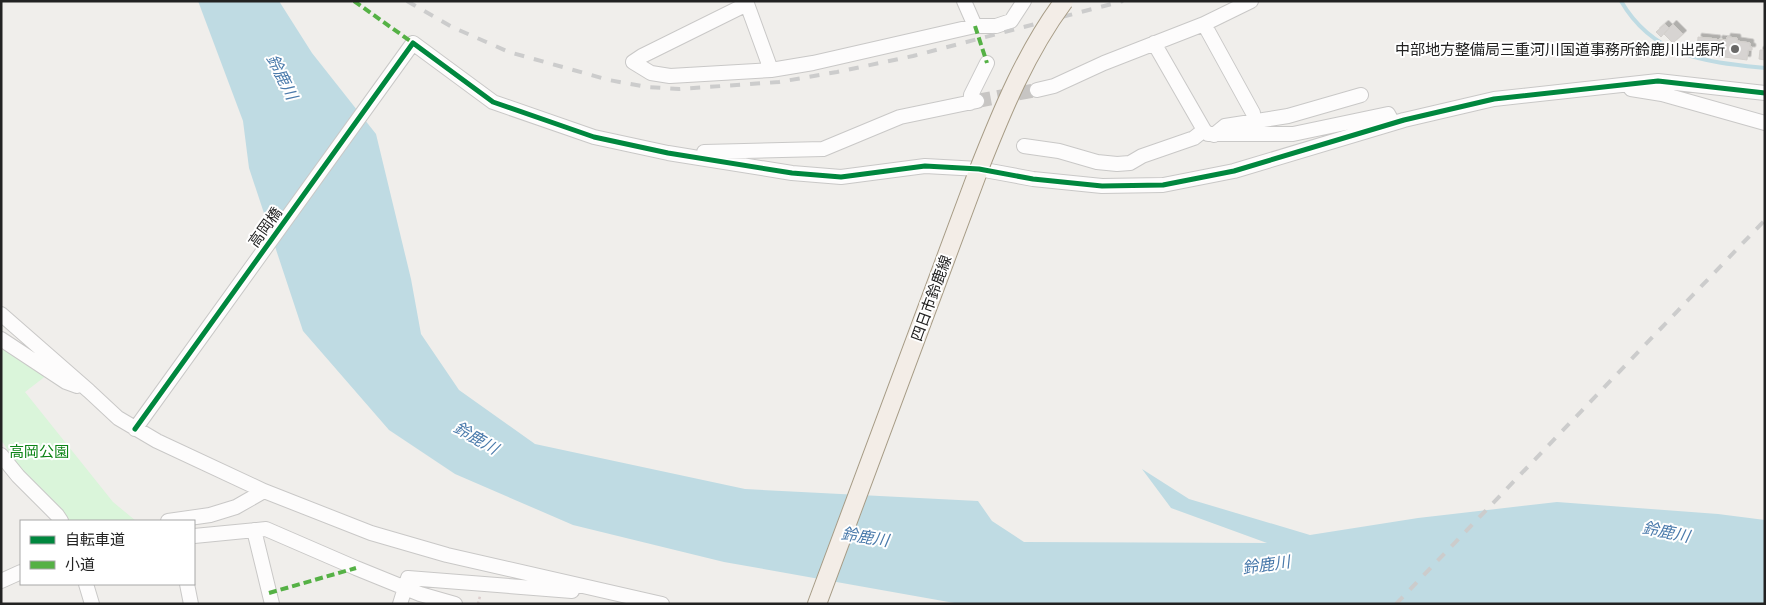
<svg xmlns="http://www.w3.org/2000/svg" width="1766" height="605" font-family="'Space Grotesk','Noto Sans JP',sans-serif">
	<defs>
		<filter id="shadow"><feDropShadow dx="3.5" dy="-3.5" stdDeviation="0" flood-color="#0004"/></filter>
	</defs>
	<rect width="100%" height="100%" fill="#f0eeeb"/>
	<path fill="#daf5da" d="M1,344L47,375L25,392L113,502L136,521H68L61,510L20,468L1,440Z"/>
	<path fill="#bfdbe3" d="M198,1H279L312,53L376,134L411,279L421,334L459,390L535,444L745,489L978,501L992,521L1024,542L1267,543L1171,508L1142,469L1189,499L1310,535L1418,518L1557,502L1718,514L1765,520V604H960L724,562L573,525L455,474L389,430L303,331L249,168L243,121Z"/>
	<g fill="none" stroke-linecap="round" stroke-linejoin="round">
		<path stroke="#bfdbe3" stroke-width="4" d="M1621,1C1654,58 1707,62 1765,68"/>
	</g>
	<path fill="#d7d4d2" stroke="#d3d0cc" filter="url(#shadow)" d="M1665,24L1669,28L1661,37L1656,32Z
		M1673,24L1683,34L1673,43L1664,34Z
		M1698,37L1717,39L1715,54L1697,52Z
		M1727,37L1737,38V41L1750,43V47H1752V50H1748L1747,60L1717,56L1719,39L1727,40Z
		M1760,50H1765V60L1759,59Z"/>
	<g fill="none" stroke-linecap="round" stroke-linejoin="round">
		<path stroke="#c7c5c3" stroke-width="14" stroke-dasharray="14 7" stroke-linecap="butt" d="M977,101L1037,90"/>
		<defs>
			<path id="minor" d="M964,1L975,26
				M1204,24L1253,113L1254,121
				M1154,43L1204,130
				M771,70L670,76L651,73L633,62L642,56L747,4L771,70L813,63L975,26H996L1011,21L1024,1
				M1631,89L1662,94L1765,123
				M1037,90L1054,86L1104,63L1204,24L1251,1
				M970,103L971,95L987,63
				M1214,135L1225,126L1288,116L1361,95
				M1024,146L1059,151L1097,162L1117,164L1130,163L1142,156L1194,138L1204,130L1208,134H1293L1388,114L1393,123
				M704,152L823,149L900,117L977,101
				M1,314L89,391L118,418L157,441L264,491L371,533L447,555L662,604
				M1,339L66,382L77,386
				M135,429L413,43L493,102L594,137L668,153L792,173L841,177L925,166L979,169L1033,179L1102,186L1163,185L1234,171L1404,120L1494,99L1658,81L1765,93
				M1,455L18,476L57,515L61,521
				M168,521L210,515L236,507L264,491
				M254,530L272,604
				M194,536L266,529L356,568L420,594L455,604
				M1,581L21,572
				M86,584L92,604
				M187,584L191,604
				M400,604L408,578L572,591"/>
			<path id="major" d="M817,604L979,169"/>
		</defs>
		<use href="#minor" stroke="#c9c8c7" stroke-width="16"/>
		<use href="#major" stroke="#a79c86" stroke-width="20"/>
		<path stroke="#dccecd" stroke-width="2.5" stroke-dasharray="2.5 2.5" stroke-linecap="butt" d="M478,604L480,596"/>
		<use href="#minor" stroke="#fdfcfc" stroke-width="14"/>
		<use href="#major" stroke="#f3ede7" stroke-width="18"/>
		<path stroke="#ccc" stroke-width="4" stroke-dasharray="10 10" stroke-linecap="butt" d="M407,1L452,27L509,52L609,80L647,87L679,89L779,82L837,72L913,56L1123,1
			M1396,604L1765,220"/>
		<defs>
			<path id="major-bridge" d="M979,169C1002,111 1026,52 1064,1"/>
		</defs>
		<use href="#major-bridge" stroke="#a79c86" stroke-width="20" stroke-linecap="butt"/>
		<use href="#major-bridge" stroke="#f3ede7" stroke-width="18"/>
		<path stroke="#55b145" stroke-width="4" stroke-dasharray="8 4" stroke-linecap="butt" d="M354,1L413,43
			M975,26L987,63
			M269,593L356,568"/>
		<defs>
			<path id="cycleway" d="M135,429L413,43L493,102L594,137L668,153L792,173L841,177L925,166L979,169L1033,179L1102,186L1163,185L1234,171L1404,120L1494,99L1658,81L1765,93"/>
		</defs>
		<use href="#cycleway" stroke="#fff" stroke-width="8"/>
		<use href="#cycleway" stroke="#00873e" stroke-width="5"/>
	</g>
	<circle fill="#6a6968" stroke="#fff" stroke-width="2" cx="1735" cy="49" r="5"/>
	<g text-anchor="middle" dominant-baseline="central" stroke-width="4" stroke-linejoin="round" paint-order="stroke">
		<g font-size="15" fill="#222" stroke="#fff" text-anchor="end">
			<text x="1725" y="49">中部地方整備局三重河川国道事務所鈴鹿川出張所</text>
		</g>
		<g font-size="15" fill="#222" stroke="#fff">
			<text transform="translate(265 227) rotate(-54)">高岡橋</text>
			<text transform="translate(931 298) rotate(-70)">四日市鈴鹿線</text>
		</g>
		<g font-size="15" fill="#0c8416" stroke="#fff">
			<text x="39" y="451">高岡公園</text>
		</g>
		<g font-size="16" font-style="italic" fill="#4a7aab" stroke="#fff">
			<text transform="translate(282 77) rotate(63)">鈴鹿川</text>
			<text transform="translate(476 438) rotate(30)">鈴鹿川</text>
			<text transform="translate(1666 532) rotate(11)">鈴鹿川</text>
			<text transform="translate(865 537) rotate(9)">鈴鹿川</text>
			<text transform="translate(1266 565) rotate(-8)">鈴鹿川</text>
		</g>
	</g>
	<rect width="1766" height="605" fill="none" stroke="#222222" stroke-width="5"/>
	<rect x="20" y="520" width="175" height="65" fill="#ffffff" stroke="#a7a7a7"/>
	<rect x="30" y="536" width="25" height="8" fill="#00873e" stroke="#a7a7a7"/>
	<text x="65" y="545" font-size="15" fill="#222222">自転車道</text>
	<rect x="30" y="561" width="25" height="8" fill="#55b145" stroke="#a7a7a7"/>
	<text x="65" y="570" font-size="15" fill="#222222">小道</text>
</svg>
